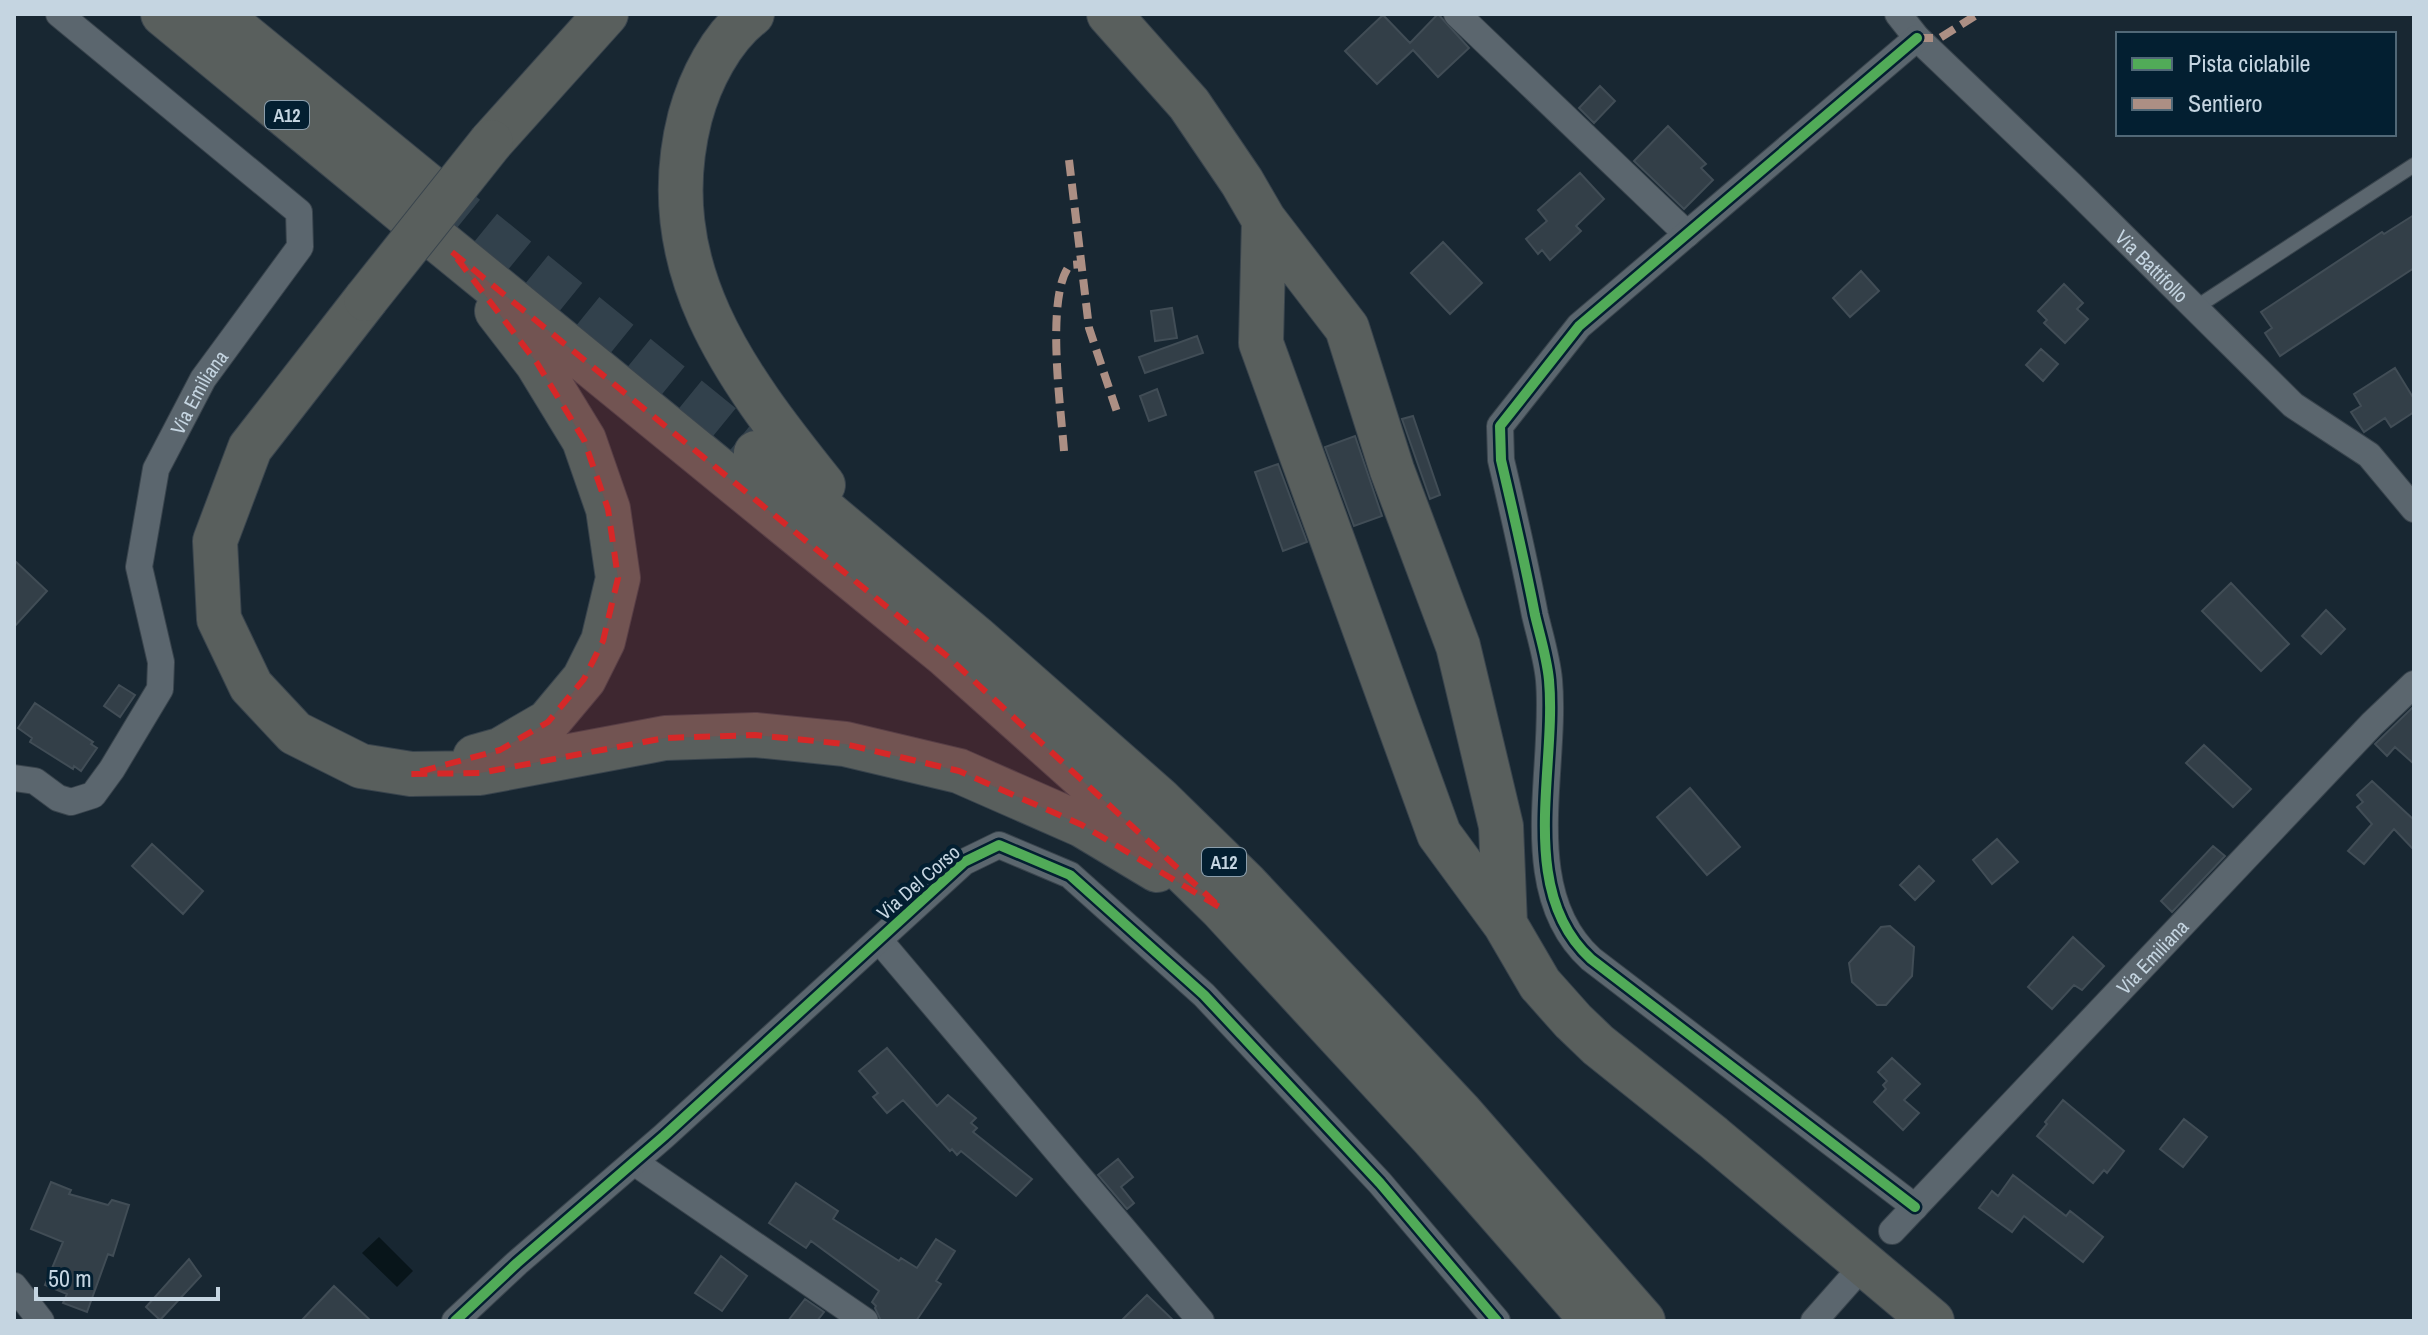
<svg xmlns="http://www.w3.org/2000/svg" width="2428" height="1335" font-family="'Archivo Narrow',sans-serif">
	<rect width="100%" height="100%" fill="#182732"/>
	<path fill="#08151a" d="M379,1237L413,1271L397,1287L362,1253Z"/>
	<path fill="#333f48" stroke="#414d56" stroke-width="2" d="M1438,14L1469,48L1438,77L1413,50L1377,84L1345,51L1383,15L1410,43Z
		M1600,86L1615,101L1594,123L1579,108Z
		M1668,126L1706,164L1701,168L1713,180L1684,209L1634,161Z
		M1580,173L1604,199L1576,226L1581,231L1550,260L1542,250L1538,254L1526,239L1547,221L1538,210Z
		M2414,215V268L2280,356L2265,333L2272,328L2261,312L2382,232L2384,234Z
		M1443,242L1482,283L1450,314L1411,273Z
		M1861,271L1879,291L1850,317L1833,298Z
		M2064,284L2083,303L2077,309L2088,319L2065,343L2044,323L2047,320L2038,311Z
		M1172,308L1177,338L1155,341L1151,311Z
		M1197,336L1203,353L1145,373L1139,357Z
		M2041,349L2058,364L2043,381L2026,365Z
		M2395,368L2414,399V412L2391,427L2385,418L2364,432L2351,412L2361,406L2354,394Z
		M1157,389L1166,415L1149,421L1140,396Z
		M1413,416L1440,495L1430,499L1402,419Z
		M1355,436L1382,516L1354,526L1325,447Z
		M1278,464L1307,542L1283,551L1255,472Z
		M14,560L47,591L14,627Z
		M2231,583L2289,644L2261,671L2202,611Z
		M2326,610L2345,629L2321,654L2302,636Z
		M119,685L135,695L120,717L104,706Z
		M35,703L93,742L91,744L97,748L81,771L74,766L73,769L30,742L32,738L18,728Z
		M2414,706V764L2395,747L2387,756L2375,744Z
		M2204,745L2251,789L2233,807L2186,763Z
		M2372,781L2414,820V850L2394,829L2364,864L2348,851L2372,824L2357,807L2363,802L2357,795Z
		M1690,788L1740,847L1707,875L1657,817Z
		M1997,839L2018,862L1992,884L1973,860Z
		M152,844L203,891L183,914L132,866Z
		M2213,846L2225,856L2172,912L2161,901Z
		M1919,866L1934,881L1915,900L1900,885Z
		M1890,926L1914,947L1912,976L1886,1005H1877L1852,982L1849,963L1881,927Z
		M2073,937L2104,966L2082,990L2074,985L2052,1009L2028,987Z
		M887,1048L937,1106L948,1095L976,1118L971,1123L977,1128L973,1132L1032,1179L1016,1196L961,1151L957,1155L952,1149L950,1151L903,1100L887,1113L873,1097L878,1093L859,1071Z
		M1892,1058L1920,1084L1904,1100L1919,1113L1903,1130L1874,1102L1886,1089L1883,1085L1887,1081L1878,1072Z
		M2063,1100L2124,1151L2107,1173L2104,1170L2093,1183L2037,1136L2047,1124L2045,1122Z
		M2184,1119L2207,1137L2183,1167L2160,1149Z
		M1118,1159L1133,1177L1121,1187L1134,1203L1127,1209L1098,1175Z
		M2013,1175L2066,1216L2070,1211L2103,1237L2083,1262L2024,1216L2012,1232L1979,1208L1992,1191L1998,1196Z
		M51,1182L71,1190L69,1194L108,1205L112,1200L129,1205L113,1256L108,1254L87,1312L63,1303L67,1294L45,1285L63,1242L31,1229Z
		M796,1183L838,1211L833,1219L899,1261L901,1258L917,1268L936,1239L955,1251L936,1281L941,1284L916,1321H881L875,1308L876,1306L872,1302L879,1291L811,1241L806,1248L769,1223Z
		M721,1256L747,1276L722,1311L695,1293Z
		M189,1259L201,1276L160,1320L146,1307Z
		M334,1286L371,1321H301Z
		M1147,1295L1174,1321H1121Z
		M805,1299L824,1312L817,1321H788Z"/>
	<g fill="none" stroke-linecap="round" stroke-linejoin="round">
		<path stroke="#32414c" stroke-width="44" stroke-dasharray="44 22" stroke-linecap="butt" d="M432,189L756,453"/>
		<defs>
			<path id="service" d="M2195,308L2414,165"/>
			<g id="minor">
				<path d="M1457,14L1687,234"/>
				<path id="s1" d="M1898,14L1917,38L2071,185L2293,405L2369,455L2414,509"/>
				<path id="s2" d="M14,778L35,781L58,798L71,802L93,795L112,769L160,689L161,662L139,567L156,469L203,379L300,247L299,212L59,14"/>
				<path d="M879,940L1201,1321"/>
				<path d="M634,1162L865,1321"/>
				<path d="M1915,1207L1591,959C1516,891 1557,769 1549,680C1547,658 1540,636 1535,615C1525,563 1513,511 1501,460L1500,426L1579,326L1917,38"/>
				<path id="s3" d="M1892,1231L2372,724L2414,684"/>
				<path d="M14,1286L41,1321"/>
				<path d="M455,1321L517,1263L664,1136L964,862L999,845L1070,875L1204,995L1380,1183L1497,1321"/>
				<path d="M1814,1321L1853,1277"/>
			</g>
			<path id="motorway" d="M163,14L409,217
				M218,14L432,189
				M752,14C721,38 700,80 690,117C652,266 735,375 823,485
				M1109,14L1189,104L1242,182L1264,220L1347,328L1392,470L1458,646L1501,826L1505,924
				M491,142L606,14
				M1264,220L1261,343L1439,834L1505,924L1540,984L1573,1021L1598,1045L1713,1137L1932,1321
				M440,242L947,656L1133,822L1221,908L1434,1139L1593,1321
				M366,299L250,448L215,541L219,619L251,686L295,733L361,766L411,774L480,773L665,738L755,735L845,744L959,771L1082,825L1157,870
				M756,453L975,637L1159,799L1246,884L1460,1112L1643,1321
				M475,757L500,750L548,722L584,679L603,641L618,578L608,509L584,440L537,363L497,311"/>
		</defs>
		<use href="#service" stroke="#39444d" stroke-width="16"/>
		<use href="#minor" stroke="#39444d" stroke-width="28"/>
		<use href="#motorway" stroke="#39444d" stroke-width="46"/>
		<use href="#service" stroke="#5b666e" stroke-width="14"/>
		<use href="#minor" stroke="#5b666e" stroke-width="26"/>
		<use href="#motorway" stroke="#595f5d" stroke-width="44"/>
		<defs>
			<path id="motorway-bridge" d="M366,299L491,142"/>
		</defs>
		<use href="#motorway-bridge" stroke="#39444d" stroke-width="46" stroke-linecap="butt"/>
		<use href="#motorway-bridge" stroke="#595f5d" stroke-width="44"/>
		<path stroke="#ac8f84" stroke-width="8" stroke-dasharray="16 8" stroke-linecap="butt" d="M1917,38H1940L1978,14
			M1069,160L1089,328L1117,412
			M1064,451C1061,409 1045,295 1070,265L1081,264"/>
		<defs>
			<path id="cycleway" d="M1915,1207L1591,959C1516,891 1557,769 1549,680C1547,658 1540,636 1535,615C1525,563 1513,511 1501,460L1500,426L1579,326L1917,38
				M455,1321L517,1263L664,1136L964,862L999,845L1070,875L1204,995L1380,1183L1497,1321"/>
		</defs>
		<use href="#cycleway" stroke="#031f31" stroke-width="15"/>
		<use href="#cycleway" stroke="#51ab58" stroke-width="10"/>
	</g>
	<path fill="#d62828" fill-opacity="0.2" stroke="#d62828" stroke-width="6" stroke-dasharray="16 10" stroke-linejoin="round" d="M452,252L947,656L1221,908L1082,825L959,771L845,744L755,735L665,738L480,773L411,774L500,750L548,722L584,679L603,641L618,578L608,509L584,440L537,363Z"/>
	<g text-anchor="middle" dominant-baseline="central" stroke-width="8" stroke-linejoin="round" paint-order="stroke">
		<g fill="#031f31" stroke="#8b9eac" stroke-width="2">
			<rect x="265" y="101" width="44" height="28" rx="6"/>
			<rect x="1202" y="848" width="44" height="28" rx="6"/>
		</g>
		<g font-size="18" font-weight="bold" fill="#c5d5e1">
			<text x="287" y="115">A12</text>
			<text x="1224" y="862">A12</text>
		</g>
		<g font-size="20" fill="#c5d5e1" stroke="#031f31">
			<text stroke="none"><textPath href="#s1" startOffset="358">Via Battifollo</textPath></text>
			<text stroke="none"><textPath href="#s2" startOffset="524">Via Emiliana</textPath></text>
			<text transform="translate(918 882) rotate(-41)">Via Del Corso</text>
			<text stroke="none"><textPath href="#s3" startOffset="378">Via Emiliana</textPath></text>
		</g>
	</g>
	<rect width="2428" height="1335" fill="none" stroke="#c5d5e1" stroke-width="32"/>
	<rect x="2116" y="32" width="280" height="104" fill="#031f31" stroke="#516877" stroke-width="2"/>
	<rect x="2132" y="58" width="40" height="12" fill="#51ab58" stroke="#516877" stroke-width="2"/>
	<text x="2188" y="72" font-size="24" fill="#c5d5e1">Pista ciclabile</text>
	<rect x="2132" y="98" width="40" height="12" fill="#ac8f84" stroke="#516877" stroke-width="2"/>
	<text x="2188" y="112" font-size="24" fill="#c5d5e1">Sentiero</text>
	<path d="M36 1287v12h182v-12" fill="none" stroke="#c5d5e1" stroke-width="4"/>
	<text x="48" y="1287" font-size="24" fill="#c5d5e1" stroke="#031f31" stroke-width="6" paint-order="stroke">50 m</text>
</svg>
